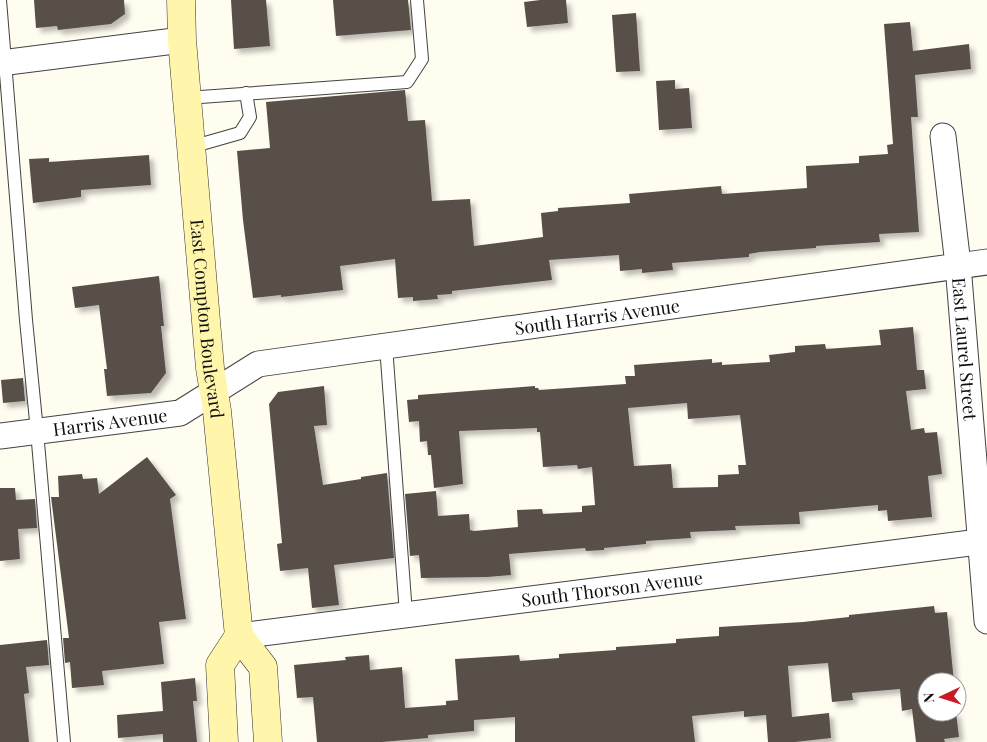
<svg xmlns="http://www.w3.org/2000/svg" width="987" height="742" font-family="'Playfair Display',serif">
	<defs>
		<filter id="shadow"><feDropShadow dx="4.5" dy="4.5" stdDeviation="2.5" flood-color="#0004"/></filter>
	</defs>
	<rect width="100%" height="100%" fill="#fffcf0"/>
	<path fill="#584f4a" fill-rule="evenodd" filter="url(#shadow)" d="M34,0H124L125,14L111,24L58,30L57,26L36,28Z
		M231,0H266L270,46L234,49Z
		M333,0H408L411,30L336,36Z
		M540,0H566L568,23L527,27L524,2Z
		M636,13L640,71L616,72L612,15Z
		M910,22L913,51L969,44L971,69L915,75L918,117H911L919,232L879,234L880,242L816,246V248L760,252L749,254V257L672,263L673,270L642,273V269L620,271L619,255L549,260L552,280L452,291V294L437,295L438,299L413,301V297L398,298L395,259L340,266L343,290L281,297V295L253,298L243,220L237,151L270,148L266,102L405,90L408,121L425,120L432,201L470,199L474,246L543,237L541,213L558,211V208L630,203L629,194L721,186L722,194L807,188L806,166L859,163V156L888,154L887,145L893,144L884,24Z
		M675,80V89L689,88L692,128L659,130L656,81Z
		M149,155L151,185L81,190V197L33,203L29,159L49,158V162Z
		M159,276L164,326H161L166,373L151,393L107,396L104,369H107L99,305L75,308L72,287Z
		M913,327L917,370H924L926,389L906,391L911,430L924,428L925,433L937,432L942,474L928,476L932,517L888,521L887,510L878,511V505L799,512L800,524L735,526L736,530L690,532L691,538L646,541V544L604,548V550L586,551L585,548L509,554L511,575L487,577L421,578L419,555L410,556L405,494L436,491L438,516L469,514L470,530L474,531L518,527L517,510L542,509L543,514L582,512V506L595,505L592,467L578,469L577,465L543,467L540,432H537V428L459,431L463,484L434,488L431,455H428L427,441L420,442L419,421L409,422L407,400L418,399V395L535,386V388H538L539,390L626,384L625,376H635L634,365L712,359V363L722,362V365L770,362L769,355L795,352V346L825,344L826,349L881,345L879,330ZM687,403L688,419L740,415L746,465H738L739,474L718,475V487L673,488L671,464L634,466L628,408Z
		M23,378L25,401L3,403L1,380Z
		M324,386L327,425L314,426L323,485L361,479V477L387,473L394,558L334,565L339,605L312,608L308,568L280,571L277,544L282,543L269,404L278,392Z
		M147,457L176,495L170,499L186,619L159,622L164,664L102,671L104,685L72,688L70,662L65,663L63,638H69L51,497H59L58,476L82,474L83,479L97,478L99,494Z
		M0,488H15L16,500L35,499L37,528L18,529L20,559L0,561Z
		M934,606L935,613L947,612L954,682H927V712H956L959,737L944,739L945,742H916L912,709L902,711L900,689L852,693L853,700L832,702L828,663L788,666L792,717L829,713L831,738L795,742H768L766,715L744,717V711L692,716L695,742H515V717L474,720V731L428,735V738L382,742H317L313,697L297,698L294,665L346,660L345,657L369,655L370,670L402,667L405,708L446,705V701L458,700L455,659L519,655L520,661L559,658V654L616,650V647L676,643V639L719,636V627L803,622L849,617V615Z
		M47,640L49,665L26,667L29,693L24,694L29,742H0V645Z
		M195,678L197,701H193L197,742H163V734L118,738L117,715L163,711L161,682Z"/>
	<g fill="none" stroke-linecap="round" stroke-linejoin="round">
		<defs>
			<path id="lane" d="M0,0L26,320L37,431L64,742
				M187,98L407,82L422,59L417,0
				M191,147L240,133L250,117L246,93
				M386,346L406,614"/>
			<g id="street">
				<path d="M0,63L182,40"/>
				<path id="s1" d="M943,136L958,265L987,621"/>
				<path id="s2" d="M0,436L180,413L258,364L987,262"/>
				<path id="s3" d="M239,636L987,541"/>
			</g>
			<g id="secondary">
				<path id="s4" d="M181,0L182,40L210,368L217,411L239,636L263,667L268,742"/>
				<path d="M224,742L220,665L239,636"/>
			</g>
		</defs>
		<use href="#lane" stroke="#424242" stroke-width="14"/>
		<use href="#street" stroke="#424242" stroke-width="27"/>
		<use href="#secondary" stroke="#313131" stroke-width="29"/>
		<use href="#lane" stroke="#fff" stroke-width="12"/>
		<use href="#street" stroke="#fff" stroke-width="25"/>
		<use href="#secondary" stroke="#fff6ab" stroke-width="28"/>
	</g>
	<g text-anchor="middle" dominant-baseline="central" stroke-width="5" stroke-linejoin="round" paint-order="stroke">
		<g font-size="18" fill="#0f0f0f" stroke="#fff">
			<text stroke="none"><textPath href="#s2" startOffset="616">South Harris Avenue</textPath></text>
			<text stroke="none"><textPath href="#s4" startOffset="320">East Compton Boulevard</textPath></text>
			<text stroke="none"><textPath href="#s1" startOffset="214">East Laurel Street</textPath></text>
			<text stroke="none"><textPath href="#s2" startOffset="111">Harris Avenue</textPath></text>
			<text stroke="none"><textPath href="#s3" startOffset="376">South Thorson Avenue</textPath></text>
		</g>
	</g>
	<g transform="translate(942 697) rotate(266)"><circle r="24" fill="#ffffff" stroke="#9f9f9f"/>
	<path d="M0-4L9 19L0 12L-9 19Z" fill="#cb1a23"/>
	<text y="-8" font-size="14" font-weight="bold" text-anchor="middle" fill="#0f0f0f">N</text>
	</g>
</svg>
